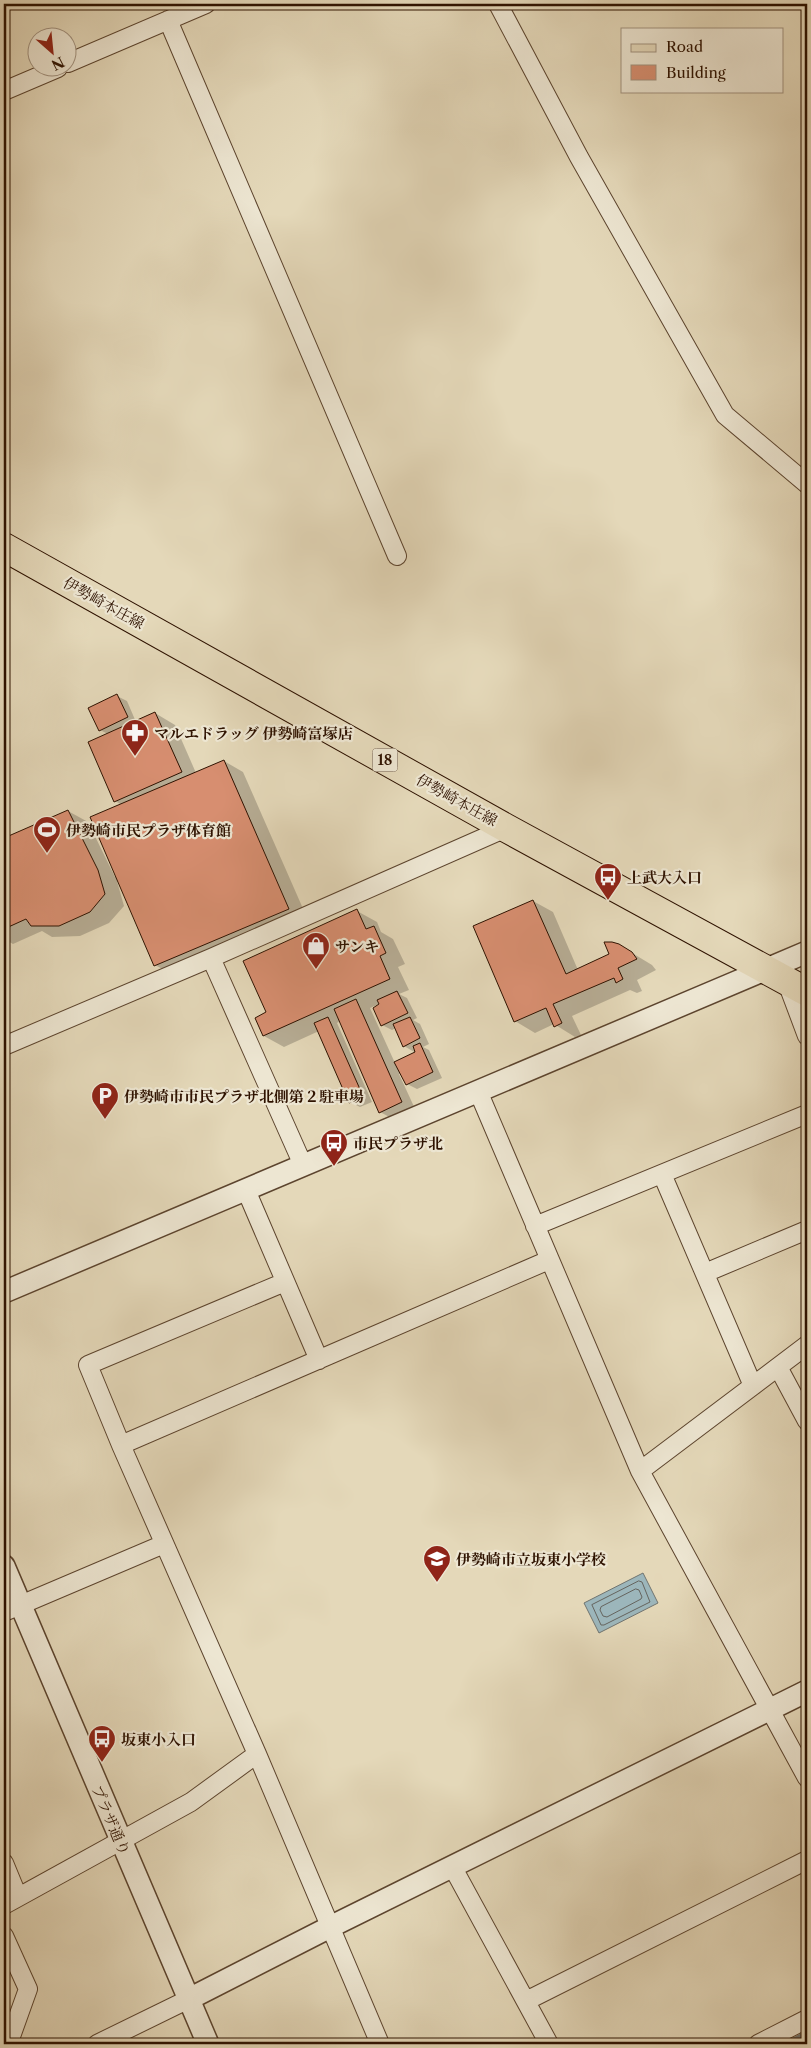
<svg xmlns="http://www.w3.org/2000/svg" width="811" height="2048" font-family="'Libre Caslon Text','Noto Serif JP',serif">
	<rect width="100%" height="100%" fill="#e4d8b9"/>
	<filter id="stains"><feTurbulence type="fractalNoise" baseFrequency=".004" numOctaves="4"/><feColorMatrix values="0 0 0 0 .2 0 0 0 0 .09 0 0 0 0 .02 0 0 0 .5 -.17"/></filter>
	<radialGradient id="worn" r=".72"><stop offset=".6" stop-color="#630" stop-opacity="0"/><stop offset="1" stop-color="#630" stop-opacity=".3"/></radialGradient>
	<path fill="#9cb6bb" stroke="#707470" d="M643,1573L658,1603L599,1633L584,1603Z"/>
	<path fill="#0003" fill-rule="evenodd" d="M117,696L127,701L136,722L155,713L175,725L196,773L224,761L243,772L308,920L175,976L155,965L119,881H117L124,906L109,923L80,936L52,937L42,931L13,944L4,939V840L68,811L88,822L115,877L117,876L122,805L115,801L108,734L100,730Z
		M533,901L553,912L578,970L611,954L619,945L652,965L656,970L637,980L642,991L637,993L630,990L572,1016L581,1035L575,1037L554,1024L535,1033L515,1021Z
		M357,911L377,922L381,932L393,939L405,964L398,967L409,990L399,994L407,998L417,1018L413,1020L420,1024L429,1044L423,1047L429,1050L442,1078L417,1089L407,1084L401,1073L399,1074L416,1111L395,1120L380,1112L340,1021L337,1023L372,1102L360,1107L350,1102L319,1031L284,1047L264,1036L256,1018L268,1013ZM379,1004L382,1025L392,1030L396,1028L404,1046L416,1053L395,1063L370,1008Z"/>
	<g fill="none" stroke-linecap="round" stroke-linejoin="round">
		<path stroke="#65645e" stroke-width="1" d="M639,1581L642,1582L650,1602L604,1625H601L592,1605Z
			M636,1589L639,1590L642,1597L641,1599L607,1617L603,1616L600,1610L601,1607Z"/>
		<path stroke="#707470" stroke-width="5" d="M786,2044L807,2033"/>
	</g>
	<path fill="#d78e70" stroke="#2e1200" d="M117,694L128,717L99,731L88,708Z
		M155,712L182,772L114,802L88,742Z
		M224,760L289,909L154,966L90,817Z
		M68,810L98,870L105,894L90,912L59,926H31L26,919L4,929V838Z
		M533,900L566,974L609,954L604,942H612L619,944L632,952L637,959L618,968L623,979L616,983L614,978L553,1004L562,1023L554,1027L546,1008L514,1022L473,926Z
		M357,909L366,929L374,926L386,953L380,956L390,979L263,1036L255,1018L266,1012L243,961Z
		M397,991L408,1013L381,1026L373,1008L379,1004L377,1000Z
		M356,999L402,1102L379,1113L334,1009Z
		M328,1017L363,1096L349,1103L314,1023Z
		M410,1017L420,1038L403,1047L393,1024Z
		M420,1043L433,1072L406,1085L394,1062L415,1052L413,1046Z"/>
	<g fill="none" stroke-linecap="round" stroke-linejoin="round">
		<defs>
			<path id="minor" d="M498,4L579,157L725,415L807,484
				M168,20L397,556
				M68,63L206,4
				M4,91L58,68
				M211,958L303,1165
				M786,980L807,1036
				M4,1046L211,958L506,828
				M478,1091L640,1471L807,1778
				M662,1174L753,1386
				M246,1190L319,1360
				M535,1226L807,1114
				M705,1273L807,1230
				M778,1367L807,1421
				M121,1445L88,1365L285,1282
				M640,1471L807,1345
				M4,1612L164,1544
				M4,1863L18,1897
				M452,1866L549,2044
				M4,1905L191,1802L257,1754
				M4,1936L28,1989L9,2042
				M526,2001L807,1860
				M97,2044L189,1999
				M380,2044L257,1754L121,1445L549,1260
				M758,2044L807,2019"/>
			<path id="tertiary" d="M4,1292L807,952
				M4,1566L208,2044
				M189,1999L330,1927L807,1691"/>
			<path id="primary" d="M4,547L506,828L807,992"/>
		</defs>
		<use href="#minor" stroke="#5c442e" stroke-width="20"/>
		<use href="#tertiary" stroke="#5c442e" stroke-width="24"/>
		<use href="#primary" stroke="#2e1200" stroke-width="30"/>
		<use href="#minor" stroke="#ede6d2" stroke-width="18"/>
		<use href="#tertiary" stroke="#ede6d2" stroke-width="21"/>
		<use href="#primary" stroke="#e4d8b9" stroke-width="28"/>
	</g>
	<defs>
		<symbol id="pharmacy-pin" viewBox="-11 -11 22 30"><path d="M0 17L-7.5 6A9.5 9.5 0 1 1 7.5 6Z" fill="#8f2418" stroke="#ede6d2"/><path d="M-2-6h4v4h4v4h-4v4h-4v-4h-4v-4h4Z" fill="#fff"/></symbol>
		<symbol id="stadium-pin" viewBox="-11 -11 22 30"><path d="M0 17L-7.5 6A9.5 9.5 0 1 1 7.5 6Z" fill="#8f2418" stroke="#ede6d2"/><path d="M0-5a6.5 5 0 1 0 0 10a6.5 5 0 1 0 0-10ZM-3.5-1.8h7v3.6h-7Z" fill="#fff"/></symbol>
		<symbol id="bus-pin" viewBox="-11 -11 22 30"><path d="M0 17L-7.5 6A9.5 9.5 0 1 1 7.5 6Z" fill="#8f2418" stroke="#ede6d2"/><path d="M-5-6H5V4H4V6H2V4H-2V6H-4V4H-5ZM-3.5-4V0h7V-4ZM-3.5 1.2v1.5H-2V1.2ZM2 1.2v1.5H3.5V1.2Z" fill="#fff"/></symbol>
		<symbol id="shop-pin" viewBox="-11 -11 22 30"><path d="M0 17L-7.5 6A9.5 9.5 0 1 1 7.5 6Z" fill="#8f2418" stroke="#ede6d2"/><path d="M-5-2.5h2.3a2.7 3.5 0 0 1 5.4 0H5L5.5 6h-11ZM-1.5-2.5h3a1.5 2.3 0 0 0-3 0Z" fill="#fff"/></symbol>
		<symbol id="parking-pin" viewBox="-11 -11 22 30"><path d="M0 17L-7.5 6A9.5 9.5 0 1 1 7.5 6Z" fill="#8f2418" stroke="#ede6d2"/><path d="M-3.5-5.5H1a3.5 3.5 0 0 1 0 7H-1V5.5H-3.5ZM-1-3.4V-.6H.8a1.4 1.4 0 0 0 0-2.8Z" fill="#fff"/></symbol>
		<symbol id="school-pin" viewBox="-11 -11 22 30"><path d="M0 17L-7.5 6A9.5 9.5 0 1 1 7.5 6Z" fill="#8f2418" stroke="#ede6d2"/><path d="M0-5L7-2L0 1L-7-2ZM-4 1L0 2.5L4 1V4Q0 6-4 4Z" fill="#fff"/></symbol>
	</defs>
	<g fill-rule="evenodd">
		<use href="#pharmacy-pin" x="119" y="717" width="32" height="43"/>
		<use href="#stadium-pin" x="31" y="814" width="32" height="43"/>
		<use href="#bus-pin" x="592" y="861" width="32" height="43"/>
		<use href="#shop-pin" x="300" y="930" width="32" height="43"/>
		<use href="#parking-pin" x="89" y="1080" width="32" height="43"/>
		<use href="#bus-pin" x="318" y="1127" width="32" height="43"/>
		<use href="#school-pin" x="421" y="1543" width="32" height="43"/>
		<use href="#bus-pin" x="86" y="1723" width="32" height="43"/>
	</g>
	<g text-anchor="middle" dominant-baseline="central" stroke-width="4.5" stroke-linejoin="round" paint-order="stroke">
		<rect fill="#ede6d2" stroke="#67523f" stroke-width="1" x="372.5" y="748.5" width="25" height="23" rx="4"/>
		<g font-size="14" font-weight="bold" fill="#2e1200">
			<text x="385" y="760">18</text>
		</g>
		<g font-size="15" fill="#2e1200" stroke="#ede6d2">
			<text transform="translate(104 603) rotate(29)">伊勢崎本庄線</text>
			<text transform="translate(457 800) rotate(29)">伊勢崎本庄線</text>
			<text transform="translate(111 1820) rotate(67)">プラザ通り</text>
		</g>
		<g font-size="15" font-weight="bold" fill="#2e1200" stroke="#ede6d2" text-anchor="start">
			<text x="154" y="733">マルエドラッグ 伊勢崎富塚店</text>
			<text x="66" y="830">伊勢崎市民プラザ体育館</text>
			<text x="627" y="877">上武大入口</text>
			<text x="335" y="946">サンキ</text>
			<text x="124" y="1096">伊勢崎市市民プラザ北側第２駐車場</text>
			<text x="353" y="1143">市民プラザ北</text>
			<text x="456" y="1559">伊勢崎市立坂東小学校</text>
			<text x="121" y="1739">坂東小入口</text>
		</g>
	</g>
	<rect width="811" height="2048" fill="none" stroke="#e4d8b9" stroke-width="20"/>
	<rect x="5" y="5" width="801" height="2038" fill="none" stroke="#2e1200" stroke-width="2.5"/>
	<rect x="10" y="10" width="791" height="2028" fill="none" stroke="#2e1200"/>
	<rect x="621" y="28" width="162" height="65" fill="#ede6d2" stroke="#a1917e"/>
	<rect x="631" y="44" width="25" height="8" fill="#e4d8b9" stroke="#a1917e"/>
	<text x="666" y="52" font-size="15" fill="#2e1200">Road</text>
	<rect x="631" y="65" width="25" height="15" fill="#d78e70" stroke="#a1917e"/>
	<text x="666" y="78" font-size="15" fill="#2e1200">Building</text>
	<g transform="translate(52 52) rotate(153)"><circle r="24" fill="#ede6d2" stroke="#a1917e"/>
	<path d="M0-4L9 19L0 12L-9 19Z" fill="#8f2418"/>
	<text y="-8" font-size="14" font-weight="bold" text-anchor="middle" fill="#2e1200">N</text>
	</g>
	<rect width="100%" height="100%" filter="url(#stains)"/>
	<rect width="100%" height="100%" fill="url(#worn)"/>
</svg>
